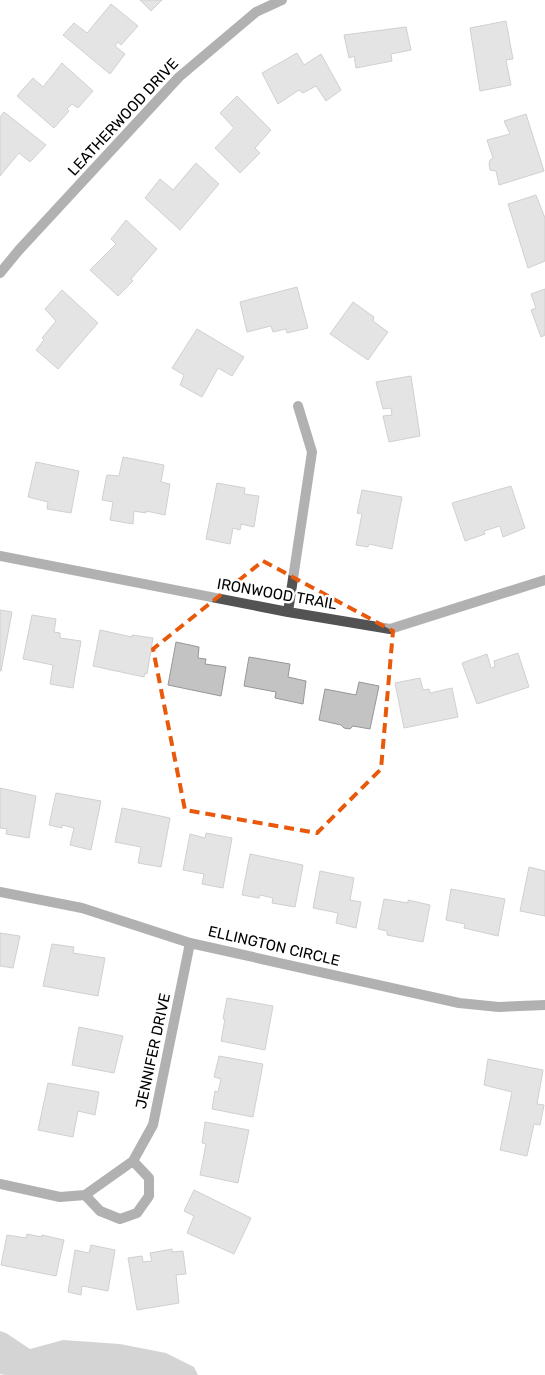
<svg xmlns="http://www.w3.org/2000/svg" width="545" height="1375" font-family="Rubik,sans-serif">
	<rect width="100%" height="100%" fill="#fff"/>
	<path fill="#a1a1a1" d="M0,1331L6,1333L30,1349L63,1340L120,1344L166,1353L194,1367L198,1375H4L0,1374Z"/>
	<path fill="#c3c3c3" stroke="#979797" d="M140,0H162L151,11Z
		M111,4L138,26L121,45L118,42L115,46L125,54L110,74L63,35L74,23L87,33Z
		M506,21L513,59L506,60L511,85L480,91L470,28Z
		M406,27L411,50L391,54L392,61L356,68L354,56L349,58L344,35Z
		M297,53L304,65L321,54L341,90L326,101L316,86L303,93L299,90L278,104L262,73Z
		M62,63L93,91L78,108L72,104L67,109L69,111L54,128L17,96L33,78L43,87Z
		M237,96L271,130L255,148L260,153L240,173L215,148L234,128L220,113Z
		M4,112L46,145L30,162L19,153L0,176V117Z
		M526,114L544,171L499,185L496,171L490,170L489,164L490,160L493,158L487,140L510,134L504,121Z
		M196,163L219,184L180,230L145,198L160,179L173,190Z
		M536,195L545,218V261L528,268L508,204Z
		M126,220L157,249L131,279L133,281L118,296L90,270L116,244L111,239Z
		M297,287L308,328L287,333L286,329L273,332L271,326L247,332L240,302Z
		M545,289V335L541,337L531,310L536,308L531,294Z
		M62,290L98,323L58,369L36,350L44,340L42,338L56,321L45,309Z
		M353,302L374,317L373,321L388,332L368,360L330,334Z
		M197,329L244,357L232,376L218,368L202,397L180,385L184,375L172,368Z
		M411,376L420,436L389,442L383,416L392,415L391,408L383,409L376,382Z
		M123,457L164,465L161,482L170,484L165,515L146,511V513L134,511L133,524L110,520L113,502L102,500L106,479L107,475L119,476Z
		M36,462L79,471L71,513L47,509L48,502L28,497Z
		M217,483L245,488L244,494L259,496L254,527L241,524L240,530L233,528L230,544L206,539Z
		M511,486L525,528L503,537L500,526L484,531L485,534L465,541L452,503Z
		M362,490L402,497L392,549L369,544L368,547L356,545L362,514L357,513Z
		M0,610L12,612L1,671H0Z
		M32,615L56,619L54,632L60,633V638L81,641L73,688L50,684L53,665L23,659Z
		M100,630L132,637V635L153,638L147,674L145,673L144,677L93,666Z
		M176,642L199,647L198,658L206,659L205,664L226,667L221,696L168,685Z
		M518,653L529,687L477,704L462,663L487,654L491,668L495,667L494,661Z
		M249,657L290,664L288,677L306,681L303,704L275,698L276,692L244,686Z
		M420,678L423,690L429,689L430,693L452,688L458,717L404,728L395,683Z
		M359,682L379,686L370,729L353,726L350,729L344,728L341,725L319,720L325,689L356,695Z
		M0,788L36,796L29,838L6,834L7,829L0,828Z
		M56,793L101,801L91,850L70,845L74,828L62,825V828L49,825Z
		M122,808L170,818L161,867L138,863L141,847L115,842Z
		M206,833L232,838L223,888L202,884L204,874L183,870L190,834L205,838Z
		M250,854L303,865L295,907L272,903L273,898L260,895L259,898L242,895Z
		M529,867L545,871V916L520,911Z
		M320,871L354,878L350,900L361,902L356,928L336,923L338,913L313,908Z
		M451,889L505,899L498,936L464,928L465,924L446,920Z
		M384,899L408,903V900L430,905L423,942L387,935V931L378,929Z
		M0,933L20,936L13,968L0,966Z
		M52,944L74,947L73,953L105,958L98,996L43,986Z
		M227,998L273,1006L265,1050L221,1041L225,1019H223Z
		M79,1027L123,1036L114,1073L72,1065Z
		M219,1056L263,1064L253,1117L212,1109L215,1091L218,1092L221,1079L214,1077Z
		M488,1059L543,1070L537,1104L544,1105L540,1125L534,1124L527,1156L500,1150L512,1092L484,1085Z
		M48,1083L99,1092L95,1115L78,1111L73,1137L38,1130Z
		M205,1122L249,1130L238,1183L200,1175L206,1144L202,1143Z
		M194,1190L251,1218L234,1254L187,1233L194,1216L184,1211Z
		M27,1234L42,1237V1235L64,1240L56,1276L1,1265L7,1235L26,1238Z
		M91,1245L115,1250L108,1291L82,1286L81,1295L68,1292L75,1250L89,1253Z
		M172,1249V1252L183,1251L186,1274L176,1275L179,1303L137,1310L128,1258L142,1256L143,1262L152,1261L150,1253Z"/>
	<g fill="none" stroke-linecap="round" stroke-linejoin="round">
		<path stroke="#535353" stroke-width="10" d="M0,273L19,250L179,77L256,12L282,0
			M0,556L288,612L390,629L545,580
			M288,612L312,452L298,406
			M0,892L82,908L190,943L459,1003L499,1007L545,1005
			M0,1184L60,1197L85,1195L133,1161L153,1125L190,943
			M85,1195L100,1211L120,1219L137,1213L149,1196V1178L133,1161"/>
	</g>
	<path d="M0 0H545V1375H0ZM263,561L393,631L381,769L317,833L185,810L153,649Z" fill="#fff" fill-opacity=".55" fill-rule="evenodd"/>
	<path fill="none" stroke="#e8590c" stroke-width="4" stroke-dasharray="10 6" stroke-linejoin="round" d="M263,561L393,631L381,769L317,833L185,810L153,649Z"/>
	<g text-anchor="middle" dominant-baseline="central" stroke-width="5" stroke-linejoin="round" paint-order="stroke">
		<g font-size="15" fill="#000" stroke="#fff">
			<text transform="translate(123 117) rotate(-47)">LEATHERWOOD DRIVE</text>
			<text transform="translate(277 594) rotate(10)">IRONWOOD TRAIL</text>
			<text transform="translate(274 946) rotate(13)">ELLINGTON CIRCLE</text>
			<text transform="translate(153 1051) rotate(-78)">JENNIFER DRIVE</text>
		</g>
	</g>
</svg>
